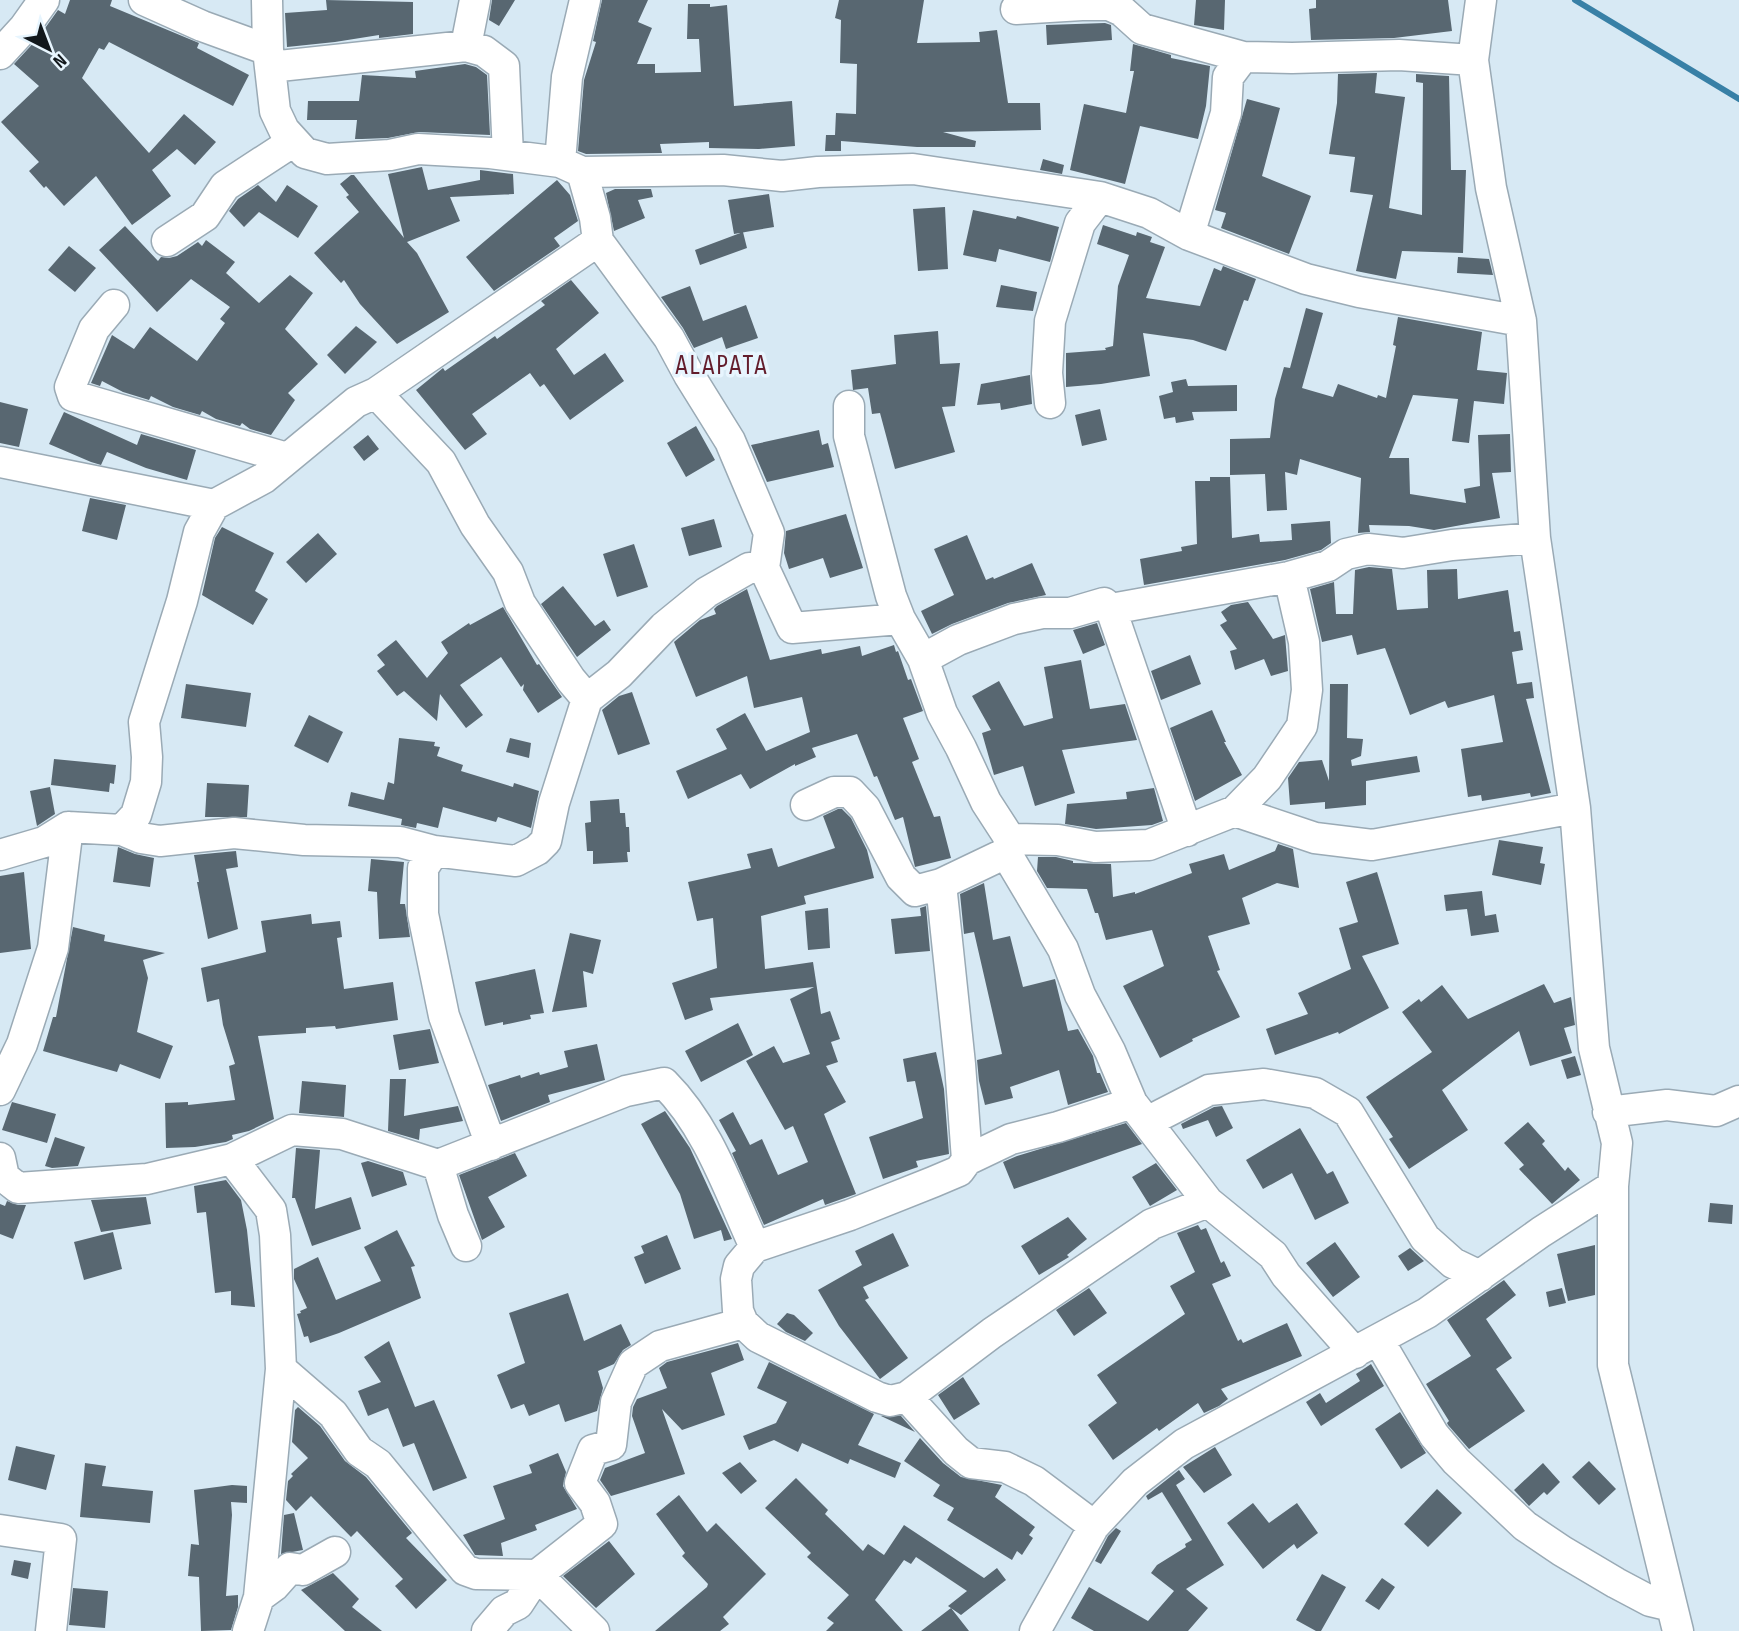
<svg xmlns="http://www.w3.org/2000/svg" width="1739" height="1631" font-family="'Sofia Sans Condensed',sans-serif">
	<rect width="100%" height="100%" fill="#d7e9f4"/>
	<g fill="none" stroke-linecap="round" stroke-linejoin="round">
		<path stroke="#3880a6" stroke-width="6" d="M1575,0L1739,99"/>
	</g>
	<path fill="#586771" d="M70,0H112L110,6L199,43L197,48L249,75L233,106L109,42L104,50L99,48L82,78L149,153L184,114L216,142L195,165L177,149L152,170L171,196L132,225L96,176L64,206L46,186L44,188L29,171L39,162L1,122L39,86L14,64L38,38L58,10L65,14Z
		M326,0L413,2V34L379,38V35L335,42L287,47L285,13L327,10Z
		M492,0H515L499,26L489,20Z
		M602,0H648L638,22L652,28L637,64H655V73L701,72L699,39H687L688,4H710V7L727,5L734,106L792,101L795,146L759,149L709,148V142L660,144L662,153L586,154L578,151L584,80L596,42L593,41Z
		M839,0H924L917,43L980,42L979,32L997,30L1008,103H1040L1041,130L943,132L976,141L975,147H917L841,141V151H825L826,135H835L836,113L856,114L857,64L840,63L841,20L835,18Z
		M1196,0H1225L1224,30L1194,25Z
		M1316,0H1448L1452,31L1394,38L1311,40L1309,9L1316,8Z
		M1105,23L1111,25L1112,40L1047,45L1046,25Z
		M1133,44L1171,55V58L1210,66L1206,106L1198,139L1140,126L1125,184L1070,170L1084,104L1126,113L1134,71H1130Z
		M465,64L476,67L487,75L490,135L419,132L388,138L362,139H355L357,120H307L308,101H359L362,75L416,78L415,71Z
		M1377,73L1375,93L1405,97L1389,208L1422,215L1423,83L1416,82V74L1449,76L1451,170H1466L1463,253L1402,251L1396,279L1356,271L1373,195L1350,192L1355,157L1329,154L1337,103L1338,74Z
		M1247,99L1280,108L1262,176L1311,196L1289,254L1221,228L1226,213L1215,210Z
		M1043,159L1064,165L1062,174L1040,170Z
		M422,167L428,190L480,180V170L513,174L514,194L450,197L460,221L407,242L417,253L449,312L397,344L360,304L344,280L341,283L314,253L359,212L346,197L349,195L340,184L351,175H354L404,238L388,174Z
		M557,180L570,195L578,221L554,238L560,246L494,291L466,257Z
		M258,185L276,202L287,185L318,206L298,238L259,212L244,227L229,211L238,199Z
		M615,189H651L653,197L638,200L645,218L614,231L606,193Z
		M769,194L774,227L734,234L728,200Z
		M945,207L948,269L918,271L913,209Z
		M973,210L1016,219L1017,216L1059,227L1050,262L999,249L996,262L963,255Z
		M1103,225L1136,236L1137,232L1152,237L1150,242L1165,247L1146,298L1200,306L1214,268L1221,271L1223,266L1256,279L1248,301L1244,300L1226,351L1193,340L1143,333L1150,376L1101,384L1066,387V353L1106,350L1105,348L1113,346L1118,286L1129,255L1097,244Z
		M125,226L158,261L161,257L169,258L177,256L198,242L202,246L206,240L235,262L226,273L259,303L290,275L313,293L285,329L318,364L288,393L295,400L271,435L250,429L242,423L240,426L216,419L202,411L200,415L173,407L151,396L149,400L123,392L102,381L100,386L91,383L112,335L134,349L150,327L197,361L225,323L220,319L230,307L191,279L157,312L99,250Z
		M743,232L747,248L700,265L695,250Z
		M69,246L96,268L75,292L48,270Z
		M1458,257L1489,259L1493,275L1457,273Z
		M571,280L599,313L556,349L574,375L605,353L624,381L570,420L544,384L540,387L530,373L472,414L487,434L465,450L416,390L443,368L445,371L495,336L497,339L545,305L541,301Z
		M1001,285L1037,292L1033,311L996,307Z
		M690,286L703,321L746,305L758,338L726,349L722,337L694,348L683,328L661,297Z
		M1306,308L1323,313L1302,388L1333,397L1338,384L1377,398L1378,395L1386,398L1396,346L1393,345L1398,317L1482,332L1477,370L1507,373L1504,404L1474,401L1469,443L1452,441L1458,399L1413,395L1389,458H1409L1410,494L1466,503L1464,489L1480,486L1478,435L1510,434L1511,472L1492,473L1500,518L1434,530L1409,526L1369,525L1370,532L1358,533L1361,478L1300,459L1297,475L1285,472L1287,510L1267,511L1265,474L1230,475V439L1270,438L1275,399L1284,367L1290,368Z
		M356,326L377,342L345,374L327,355Z
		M938,331L940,364L960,363L955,406L942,407L955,452L895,469L880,413L872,414L868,388L853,390L851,370L896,364L894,335Z
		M1030,375L1032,404L1001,410L1000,403L977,405L981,384Z
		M1186,379L1188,386L1237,385V411L1192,412L1194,420L1176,423L1175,417L1164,419L1159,396L1173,392L1171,382Z
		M0,402L28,409L19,447L0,443Z
		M1100,409L1107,440L1082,446L1075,415Z
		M64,412L137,445L141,434L196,450L187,480L146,468L107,452L101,465L91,462L49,444Z
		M696,426L715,460L686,477L667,443Z
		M819,430L822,445L828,443L834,467L767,482L751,445Z
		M368,435L379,449L364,461L353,447Z
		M1210,477H1230L1232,538L1259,534L1260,542L1292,540L1291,524L1330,521L1331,543L1321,550L1285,560L1144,585L1140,559L1182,551L1181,547L1197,544L1195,481H1210Z
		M90,498L126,505L117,540L82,531Z
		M846,514L863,568L830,578L823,558L789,569L784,553L786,531Z
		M714,519L722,547L689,556L681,528Z
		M222,527L274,553L255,591L268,599L253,625L202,595L215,538Z
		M318,533L337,554L306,583L286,562Z
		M967,535L986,580L993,577L994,579L1032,563L1046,595L1008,603L952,624L932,634L921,611L954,595L934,549Z
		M634,544L648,587L617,597L603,554Z
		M1369,567L1392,569L1397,610L1428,608L1427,570L1457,569L1458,599L1508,590L1514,632L1520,631L1523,650L1512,652L1517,684L1532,682L1534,698L1526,699L1551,793L1531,797L1530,793L1482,801L1481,795L1468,797L1461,749L1503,742L1494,695L1448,708L1445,701L1410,715L1385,648L1357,655L1352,635L1322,642L1310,589L1334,582L1336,614H1353L1355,570Z
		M563,586L595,626L604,620L611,630L577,657L541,604Z
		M747,589L770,660L821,649L822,654L860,646L862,656L894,645L896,652L898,651L908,680L911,679L923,711L903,718L919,759L912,762L934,817L940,816L951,858L915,867L903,817L895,820L877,776L874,777L857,734L812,748L816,757L795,766V764L750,789L741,774L688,799L676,771L727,749L716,729L745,713L766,751L810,732L802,697L754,708L747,676L696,697L674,642L700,620L716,614L714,609L717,606Z
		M1248,602L1273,639L1285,635L1288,671L1271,676L1264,659L1235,670L1230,651L1237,649L1220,625L1227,621L1221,612L1231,605Z
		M503,607L537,665L539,664L562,697L538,713L523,690L524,684L521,687L501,657L460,685L483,715L466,728L440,694L437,721L404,691L397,696L377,671L385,665L377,655L396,640L427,678L448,653L441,642L469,623L470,625Z
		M1097,623L1105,645L1083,654L1073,630Z
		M1190,655L1201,684L1161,700L1151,671Z
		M1081,660L1090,709L1125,704L1137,740L1062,750L1075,793L1035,806L1023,766L994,775L982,733L991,730L972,696L999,681L1024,726L1053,718L1044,667Z
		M186,684L251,693L246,727L181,718Z
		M1330,684H1348L1347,738L1363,739L1361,756L1351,760L1352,766L1417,756L1420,772L1366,781V805L1325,809V802L1290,805L1288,778L1299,762L1322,760L1329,781Z
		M632,692L650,744L618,755L602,710L619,696Z
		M1212,710L1226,742H1224L1242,775L1195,801L1170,728Z
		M309,715L343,732L328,763L294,746Z
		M399,738L435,742L434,746L440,747L437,756L463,765L461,771L513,787L514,783L539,791L531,828L498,817L496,822L443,807L438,828L417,823L416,828L401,825L402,819L348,806L351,792L384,800L388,782L394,784Z
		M510,738L531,743L529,758L506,752Z
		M54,759L116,765L114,784L110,783L109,792L51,785Z
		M207,783L249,785L247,817H205Z
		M50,787L55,814L37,826L30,791Z
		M1154,788L1163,821L1152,825L1096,829L1065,824L1067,804L1127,799L1126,792Z
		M619,799L620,813H625L626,827H629L630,852H627L628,862L593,864V851H587L585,823L591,822L590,801Z
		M838,809H842L851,818L867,850L874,878L804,896L806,904L761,916L765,969L813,962L821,1014L830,1011L840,1039L831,1042L838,1062L826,1066L846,1102L824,1114L856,1194L825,1205L823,1199L764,1225L732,1153L736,1151L719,1120L733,1112L750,1145L762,1139L778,1175L808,1162L793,1126L785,1130L746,1061L774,1046L783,1063L810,1054L790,999L814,987L710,998L713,1010L685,1020L672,983L717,968L713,918L697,921L688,882L751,868L747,854L772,848L778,867L835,848L823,816Z
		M1499,840L1543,847L1540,863L1545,864L1541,885L1492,875Z
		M1278,844L1293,849L1299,888L1277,883L1242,898L1250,924L1208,936L1220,970L1217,971L1240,1017L1192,1039L1193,1041L1160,1058L1123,986L1164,966L1152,930L1106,940L1098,913H1095L1087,889L1047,888L1037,871L1038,857H1056L1073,861V863L1111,864L1113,897L1135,892V894L1192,873L1189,864L1224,854L1229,870L1275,851Z
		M118,847L135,854L154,858L150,887L113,882Z
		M236,851L238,867L226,869L238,929L208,939L197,882H199L194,855Z
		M371,859L404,862L400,904H405L410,937L379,939L377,892L368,891Z
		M24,872L31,949L0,953V876Z
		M1377,872L1399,944L1362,956L1389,1008L1339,1034L1338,1032L1275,1055L1266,1029L1308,1014L1298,993L1351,969L1339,928L1358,922L1346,882Z
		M984,883L993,940L1010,936L1023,987L1055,979L1068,1031L1078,1029L1093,1056L1097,1073H1100L1108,1092L1068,1105L1059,1070L1010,1087L1013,1098L985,1105L979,1081L977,1060L1002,1054L974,932L964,934L960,894Z
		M1482,891L1485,916L1496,914L1499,932L1471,936L1467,909L1446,911L1444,895Z
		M926,906L930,951L895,954L891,919L921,916L920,908Z
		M828,908L830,948L808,950L805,911Z
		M311,914L312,924L340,921L342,937L337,938L344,989L393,982L398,1020L336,1029L335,1026L306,1028V1033L258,1036L274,1119L249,1131L232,1135L233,1139L226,1142L195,1147L166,1148L165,1103L188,1102V1105L235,1100L229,1066L235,1064L223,1025L219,999L207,1002L201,968L266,952L261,921Z
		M73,927L105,935L104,941L165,953L143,960L148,978L137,1032L173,1046L160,1079L120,1064L117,1072L43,1051L53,1017H56Z
		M570,933L601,940L593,974L583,971L587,1007L552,1012Z
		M535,969L544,1013L530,1015L531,1019L503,1025V1022L485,1026L475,982Z
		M1544,984L1554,1003L1571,997L1575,1025L1564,1028L1572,1053L1530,1066L1519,1031L1442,1090L1468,1130L1409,1169L1389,1139L1393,1137L1366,1097L1432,1052L1402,1012L1419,999L1421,1002L1442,985L1468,1019Z
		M738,1023L753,1055L701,1082L685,1051Z
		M430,1029L439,1063L399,1070L393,1035Z
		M597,1044L605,1080L548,1095L550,1102L501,1121L488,1085L520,1075L521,1078L539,1072L540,1075L568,1067L564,1051Z
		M936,1052L944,1089L949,1154L916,1161L918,1167L883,1179L869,1137L923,1118L915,1081L907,1082L903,1059Z
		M1575,1056L1581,1075L1567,1079L1561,1060Z
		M390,1079H406L404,1116L458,1106L463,1121L420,1129L419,1140L388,1131Z
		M302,1081L346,1085L344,1117L299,1113Z
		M12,1102L56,1114L47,1143L2,1130Z
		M1222,1106L1233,1128L1216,1137L1208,1120L1183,1129L1181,1124L1214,1107Z
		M665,1111L690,1148L732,1239L724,1241L721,1230L694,1239L680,1194L641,1124Z
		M1528,1122L1545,1141L1542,1144L1565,1171L1568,1167L1580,1180L1552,1204L1519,1169L1524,1165L1504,1143Z
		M1126,1123L1142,1144L1014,1189L1003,1162L1017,1156Z
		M1300,1128L1327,1174L1333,1171L1349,1203L1315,1220L1292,1173L1263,1189L1246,1160Z
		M55,1137L85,1147L78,1166L52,1168L45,1166Z
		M296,1148L320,1150L315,1209L351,1197L361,1229L312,1246L295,1198H292Z
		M515,1153L527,1176L488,1197L505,1227L482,1240L459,1175Z
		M368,1161L403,1172L407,1185L372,1197L361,1163Z
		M1156,1163L1177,1190L1150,1206L1132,1177Z
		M226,1180L241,1200L247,1230L255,1307L231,1305V1291L215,1293L206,1212L197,1213L194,1186Z
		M146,1197L151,1224L101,1232L91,1200Z
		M7,1201L18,1205H26L13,1239L0,1234V1204L5,1206Z
		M1710,1203L1733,1205L1732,1224L1708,1222Z
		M1068,1217L1087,1239L1067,1255L1069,1257L1039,1275L1021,1246Z
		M1198,1225L1201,1230L1206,1228L1221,1263L1224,1261L1231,1276L1212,1284L1238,1341L1241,1339L1243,1343L1287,1323L1302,1356L1221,1389L1228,1399L1219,1406L1204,1413L1198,1403L1159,1431L1157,1428L1113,1460L1088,1425L1117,1403L1097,1375L1185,1314L1170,1286L1195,1272L1177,1233Z
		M397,1230L415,1266L411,1267L421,1298L339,1333L310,1343L308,1336L304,1337L297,1314L301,1313L300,1311L307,1308L294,1279V1269L318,1257L336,1300L381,1281L364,1247Z
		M113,1232L122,1269L84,1280L74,1242Z
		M893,1233L909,1266L863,1287L869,1298L865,1300L908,1358L880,1379L839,1326L818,1290L862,1265L855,1251Z
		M667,1235L681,1269L645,1284L634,1257L644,1253L641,1246Z
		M1335,1242L1360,1277L1333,1297L1306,1263Z
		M1595,1245V1295L1568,1301L1557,1254Z
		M1410,1248L1424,1261L1408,1271L1398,1256Z
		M1504,1280L1516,1295L1486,1319L1512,1358L1496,1369L1525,1411L1469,1449L1448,1425L1447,1423L1449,1421L1426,1384L1471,1356L1447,1320Z
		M1089,1288L1107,1313L1074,1336L1056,1310Z
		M1562,1288L1566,1303L1549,1307L1546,1292Z
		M568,1293L584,1341L621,1324L631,1345L623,1350L614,1364L598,1371L603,1388L597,1411L565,1422L559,1404L529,1416L524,1404L511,1409L497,1375L525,1363L509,1313Z
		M787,1313L794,1315L813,1333L805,1341L786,1332L777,1324Z
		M389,1341L415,1407L434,1400L467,1478L433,1491L414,1443L403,1447L388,1408L368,1416L358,1391L381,1382L364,1357Z
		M738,1343L744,1360L711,1373L725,1415L682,1430L662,1409L685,1474L611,1496L600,1480L605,1468L645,1453L632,1416L633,1407L637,1399L667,1388L659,1368L667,1362Z
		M769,1362L874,1414L858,1445L901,1463L895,1478L850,1459L848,1464L802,1443L798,1452L774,1440L749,1450L743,1436L776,1423L787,1402L757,1388Z
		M1371,1364L1384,1386L1321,1426L1306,1402L1320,1393L1326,1403L1360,1381L1356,1374Z
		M963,1377L980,1404L954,1420L938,1395Z
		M298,1407L320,1426L345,1461L366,1477L412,1533L406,1538L447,1580L416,1609L395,1586L403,1579L357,1531L351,1537L311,1496L296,1511L286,1500L288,1481L293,1476L291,1474L308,1458L292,1442L295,1410Z
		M1400,1412L1426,1453L1401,1469L1375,1429Z
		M881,1416H901L915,1432Z
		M920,1438L943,1463L961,1477L1002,1485L995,1497L1035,1527L1029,1535L1033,1538L1022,1555L1017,1551L1012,1560L947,1520L954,1508L933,1496L940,1485L904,1461Z
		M16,1446L55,1455L46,1490L8,1480Z
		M1215,1447L1232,1475L1204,1493L1183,1467Z
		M558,1453L566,1472L563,1486L577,1509L535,1525L537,1530L501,1543L503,1556L475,1555L463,1535L505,1519L493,1486L532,1473L529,1465Z
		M1589,1461L1616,1489L1599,1505L1572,1477Z
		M740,1462L757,1481L741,1494L722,1473Z
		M85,1463L106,1466L102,1486L153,1491L150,1523L80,1517Z
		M1543,1463L1560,1482L1547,1495L1544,1492L1529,1506L1514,1490Z
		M1179,1470L1185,1479L1176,1485L1224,1565L1186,1589L1208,1608L1188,1631H1094L1071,1618L1089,1587L1148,1621L1174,1591L1151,1573L1157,1565L1186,1547L1185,1544L1192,1540L1162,1492L1148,1500L1146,1496Z
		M796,1478L828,1510L825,1514L863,1551L868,1544L884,1555L904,1525L984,1578L997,1568L1006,1580L961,1615L948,1606L967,1591L916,1557L911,1564L904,1560L875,1600L903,1631H826L834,1623L827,1618L849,1595L807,1557L811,1553L765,1508Z
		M232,1485L247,1486V1503L231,1502L232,1515L226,1596L238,1595V1607L231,1630L201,1631L199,1577L188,1576L191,1544L199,1545L194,1490Z
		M1437,1489L1462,1513L1428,1547L1404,1524Z
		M679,1495L707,1532L716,1523L766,1574L723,1617L729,1624L720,1631H655L707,1587L708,1584L682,1556L685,1553L656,1514Z
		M1253,1503L1269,1523L1297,1503L1318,1533L1297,1549L1294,1544L1263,1569L1227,1523Z
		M294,1513L303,1550L281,1554L284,1515Z
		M1116,1528L1121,1531L1101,1564L1095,1561L1108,1536Z
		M609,1541L635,1574L596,1608L563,1576Z
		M14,1560L31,1563L28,1579L11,1575Z
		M333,1573L359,1599L352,1607L382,1631H345L301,1590Z
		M1322,1574L1346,1587L1321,1631H1316L1296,1620Z
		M1382,1578L1395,1587L1379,1610L1365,1601Z
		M73,1588L108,1591L105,1628L69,1625Z
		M951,1608L969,1631H921Z"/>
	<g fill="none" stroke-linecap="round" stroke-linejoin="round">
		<defs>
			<path id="minor" d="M144,0L202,26L268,50
				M267,0L268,50L275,111L284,130L305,153L327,159L390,155L418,149L490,153L560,162L582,172L723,170L782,176L818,172L913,169L1100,197L1149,213L1189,235L1306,279L1359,292L1521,321
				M1481,0L1473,60L1491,188L1521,321L1535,538L1575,808L1594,1048L1617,1143L1613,1186V1365L1678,1631
				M1016,9L1082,5H1109L1122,11L1142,29L1243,57L1292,58L1399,55L1473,60
				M466,46L475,0
				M0,54L24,28L44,0
				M270,67L466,46L484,51L504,66L508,155
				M560,162L567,77L585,0
				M582,172L595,218L598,241L669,338L689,375L730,441L769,533L764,568L792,628L900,619
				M1189,235L1226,113L1228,77L1243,57
				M167,241L205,216L225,186L294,141
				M114,305L94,329L70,387L73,396L287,458
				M376,393L441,462L475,525L508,572L520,603L571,680L587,699L619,674L664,627L707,592L749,568H764
				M1050,403L1047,373L1050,321L1080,223L1100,197
				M0,462L214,505
				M1111,609L1187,831
				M923,659L958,640L1014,619L1042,613H1070L1104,603L1111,609L1289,577L1328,566L1346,554L1368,549L1403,553L1452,545L1535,538
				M806,805L834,792H850L865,808L901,877L915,891L941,884L1006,853L1010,839L986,802L961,748L942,713L923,659L900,619L891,596L849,436V406
				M1235,811L1267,778L1302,726L1307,690L1304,642L1289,577
				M122,830L141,838L160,841L234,833L304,840L400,842L434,851L516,861L537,850L546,841L554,803L587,699
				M1010,839L1058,840L1095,847L1149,845L1235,811L1315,838L1372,845L1575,808
				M434,851L423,868V914L444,1016L491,1145
				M1006,853L1063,949L1080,995L1110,1051L1132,1103L1208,1202L1273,1255L1286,1275L1355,1353
				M0,855L44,842L68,827L122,830L136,815L146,782L147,757L144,722L182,601L199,532L214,505L264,478L356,402L376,393L598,241
				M941,884L960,1064L967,1160L959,1171L933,1182L850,1215L755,1247L739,1266L736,1279L738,1311L743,1323L758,1337L877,1397L890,1401L907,1397L992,1333L1152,1224L1208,1202
				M0,1090L22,1044L53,948L68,827
				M1608,1112L1667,1105L1716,1111L1739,1101
				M1147,1122L1209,1090L1264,1084L1315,1093L1348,1112L1425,1238L1453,1263L1480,1276
				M0,1158L4,1177L18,1188L147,1179L232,1159L292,1130L342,1134L438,1165L626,1091L664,1083C709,1128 729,1191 755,1247
				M232,1159L271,1210L275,1235L281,1369L333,1414L359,1451L378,1464L465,1570L476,1574L537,1575L594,1631
				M967,1160L1011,1139L1058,1127L1132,1103
				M438,1165L453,1215L466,1246
				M1379,1341L1434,1435L1456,1461L1525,1526L1562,1551L1616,1583L1650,1601L1671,1606
				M907,1397L956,1451L971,1463L1005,1467L1034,1481L1094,1526
				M0,1530L61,1539L51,1631
				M259,1597L281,1369
				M248,1631L259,1597L274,1586L290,1568L303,1570L335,1552
				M487,1631L504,1611L518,1604L537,1575L602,1524L595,1503L580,1483L593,1450L611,1445L616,1402L633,1364L660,1346L743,1323
				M1035,1631L1094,1526L1135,1482L1184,1444L1427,1313L1541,1232L1613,1186"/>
		</defs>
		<use href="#minor" stroke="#9aaab5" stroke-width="33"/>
		<use href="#minor" stroke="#fff" stroke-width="30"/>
	</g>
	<g text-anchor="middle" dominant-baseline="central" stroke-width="7" stroke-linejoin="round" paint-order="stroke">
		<g font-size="28" letter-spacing="2" fill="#631d2c" stroke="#e7f5fe">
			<text x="722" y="365">ALAPATA</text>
		</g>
	</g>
	<g transform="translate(49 49) rotate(138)" stroke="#e7f5fe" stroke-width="5" paint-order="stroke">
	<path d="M0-5L12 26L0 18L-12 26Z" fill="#12181c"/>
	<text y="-10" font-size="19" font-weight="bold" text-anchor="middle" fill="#12181c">N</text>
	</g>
</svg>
